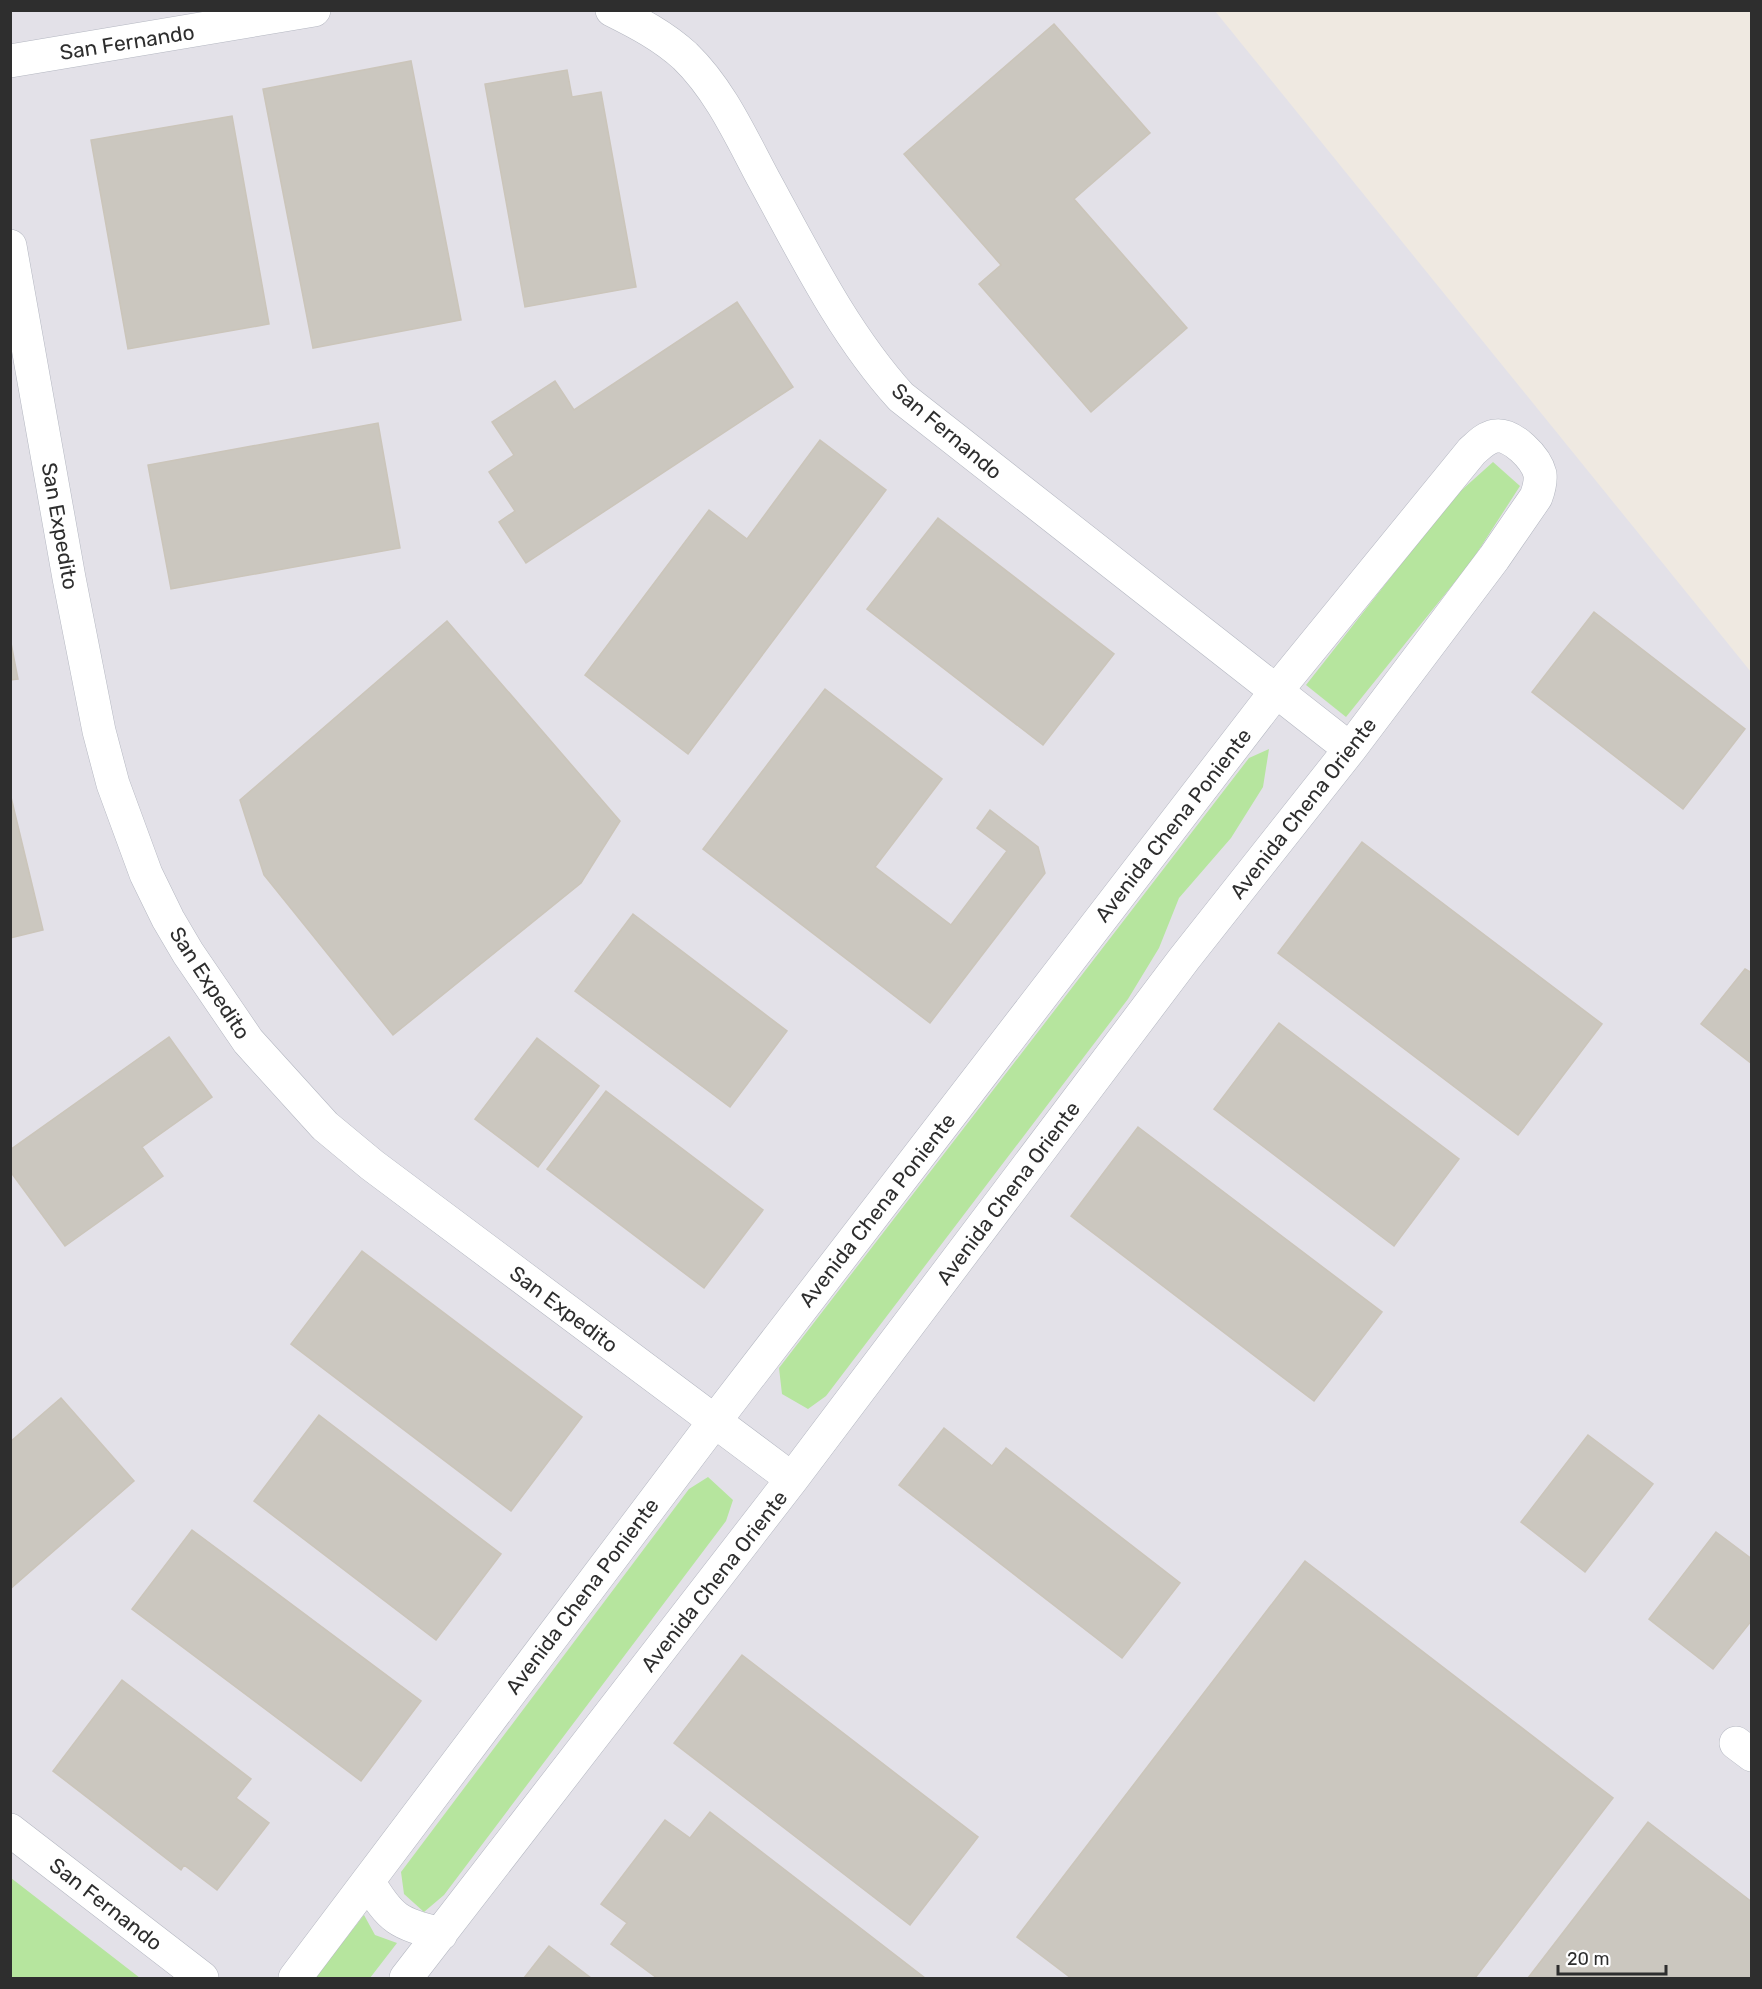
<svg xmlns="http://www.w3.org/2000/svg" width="1762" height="1989" font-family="Rubik,sans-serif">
	<rect width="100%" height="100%" fill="#efe9e1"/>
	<path fill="#e3e1e8" d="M10,11H1215L1751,672V1978H124L11,1893Z"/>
	<path fill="#b6e59e" d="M1493,462L1520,486L1471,562L1346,717L1306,685L1454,497Z
		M1269,749L1263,787L1231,838L1179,898L1159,948L1128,999L826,1396L808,1409L782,1394L779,1368L1249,758Z
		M708,1477L733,1500L726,1521L444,1895L424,1912L404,1894L401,1872L689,1489Z
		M11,1878L140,1978H11Z
		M364,1915L375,1935L397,1943L370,1978H315Z"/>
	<path fill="#cbc7bf" stroke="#cbc5ba" stroke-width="1.5" d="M1054,24L1150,133L1074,199L1187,328L1091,412L979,284L1001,265L904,154Z
		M411,61L461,320L313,348L263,89Z
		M567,70L572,97L601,92L636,287L525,307L485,84Z
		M232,116L269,324L128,349L91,140Z
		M737,302L793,387L526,563L499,522L515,511L489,472L514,455L492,422L555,381L574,410Z
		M378,423L400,548L171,589L148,465Z
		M820,440L886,490L688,754L585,675L709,510L747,539Z
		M938,518L1114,654L1043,745L867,609Z
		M1594,612L1745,729L1683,809L1532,692Z
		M447,621L620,821L581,883L393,1035L264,875L240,800Z
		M10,638L18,679L10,680Z
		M825,689L942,779L875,867L951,925L1007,851L977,828L990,810L1038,847L1045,873L930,1023L703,849Z
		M10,793L43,930L10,938Z
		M1362,842L1602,1024L1518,1135L1278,953Z
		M633,914L787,1031L730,1107L575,991Z
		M1745,969L1752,973V1064L1701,1024Z
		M1279,1023L1459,1159L1394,1246L1214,1109Z
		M169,1037L212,1097L142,1147L163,1176L65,1246L10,1171V1150Z
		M537,1038L599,1086L538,1167L475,1119Z
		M606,1091L763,1210L704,1288L547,1169Z
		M1138,1127L1382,1312L1314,1401L1071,1216Z
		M362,1251L582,1417L511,1511L291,1344Z
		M61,1398L134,1481L10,1589V1442Z
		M319,1415L501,1554L436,1640L254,1501Z
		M944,1428L992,1466L1006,1448L1180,1583L1122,1658L899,1485Z
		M1588,1435L1653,1484L1585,1572L1521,1522Z
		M192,1530L421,1701L361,1781L132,1609Z
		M1716,1532L1752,1559V1620L1713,1669L1649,1619Z
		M1305,1561L1613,1798L1475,1978H1071L1017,1937Z
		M742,1655L978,1837L910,1925L674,1743Z
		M122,1680L251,1779L236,1798L269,1823L217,1890L184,1865L181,1870L53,1771Z
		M710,1812L925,1978H657L611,1944L627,1923L601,1904L665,1820L690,1838Z
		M1648,1822L1752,1902V1978H1528Z
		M549,1946L591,1978H524Z"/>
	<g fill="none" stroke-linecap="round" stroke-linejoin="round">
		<defs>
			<path id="minor" d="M612,10C638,23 663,36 685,56C720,90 740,135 763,178C804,253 843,333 901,397L1350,749
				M10,61L314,10
				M10,246L69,578L99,731L113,784L146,874L168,919L188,953L248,1041L325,1126L372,1165L792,1479
				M1736,1743L1752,1755
				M10,1830L202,1978
				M368,1881C391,1920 398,1923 441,1934
				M295,1978L714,1422L1277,690L1472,451C1479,445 1485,438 1495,436C1512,433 1536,458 1540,474C1541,482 1539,489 1536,497L1494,558L1350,749L1184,959L792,1479L406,1978"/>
		</defs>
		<use href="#minor" stroke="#b4b7c1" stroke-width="34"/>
		<use href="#minor" stroke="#fff" stroke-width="33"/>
	</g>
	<g text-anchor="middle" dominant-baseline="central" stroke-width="5" stroke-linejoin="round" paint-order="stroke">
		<g font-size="21" fill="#2e2e2e" stroke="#fff">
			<text transform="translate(127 42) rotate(-9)">San Fernando</text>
			<text transform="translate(947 431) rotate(40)">San Fernando</text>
			<text transform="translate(60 526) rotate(80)">San Expedito</text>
			<text transform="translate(1303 808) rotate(-52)">Avenida Chena Oriente</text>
			<text transform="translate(1173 825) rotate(-52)">Avenida Chena Poniente</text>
			<text transform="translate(210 983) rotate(57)">San Expedito</text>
			<text transform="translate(1008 1193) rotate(-53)">Avenida Chena Oriente</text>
			<text transform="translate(877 1210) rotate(-52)">Avenida Chena Poniente</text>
			<text transform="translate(564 1309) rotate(37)">San Expedito</text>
			<text transform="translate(714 1581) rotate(-52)">Avenida Chena Oriente</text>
			<text transform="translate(582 1596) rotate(-53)">Avenida Chena Poniente</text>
			<text transform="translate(106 1904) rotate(38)">San Fernando</text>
		</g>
	</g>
	<rect width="1762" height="1989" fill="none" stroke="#2e2e2e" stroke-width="24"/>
	<path d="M1558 1965v9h108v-9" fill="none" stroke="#2e2e2e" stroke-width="3"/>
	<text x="1567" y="1965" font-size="18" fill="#2e2e2e" stroke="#ffffff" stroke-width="4.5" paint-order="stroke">20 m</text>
</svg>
